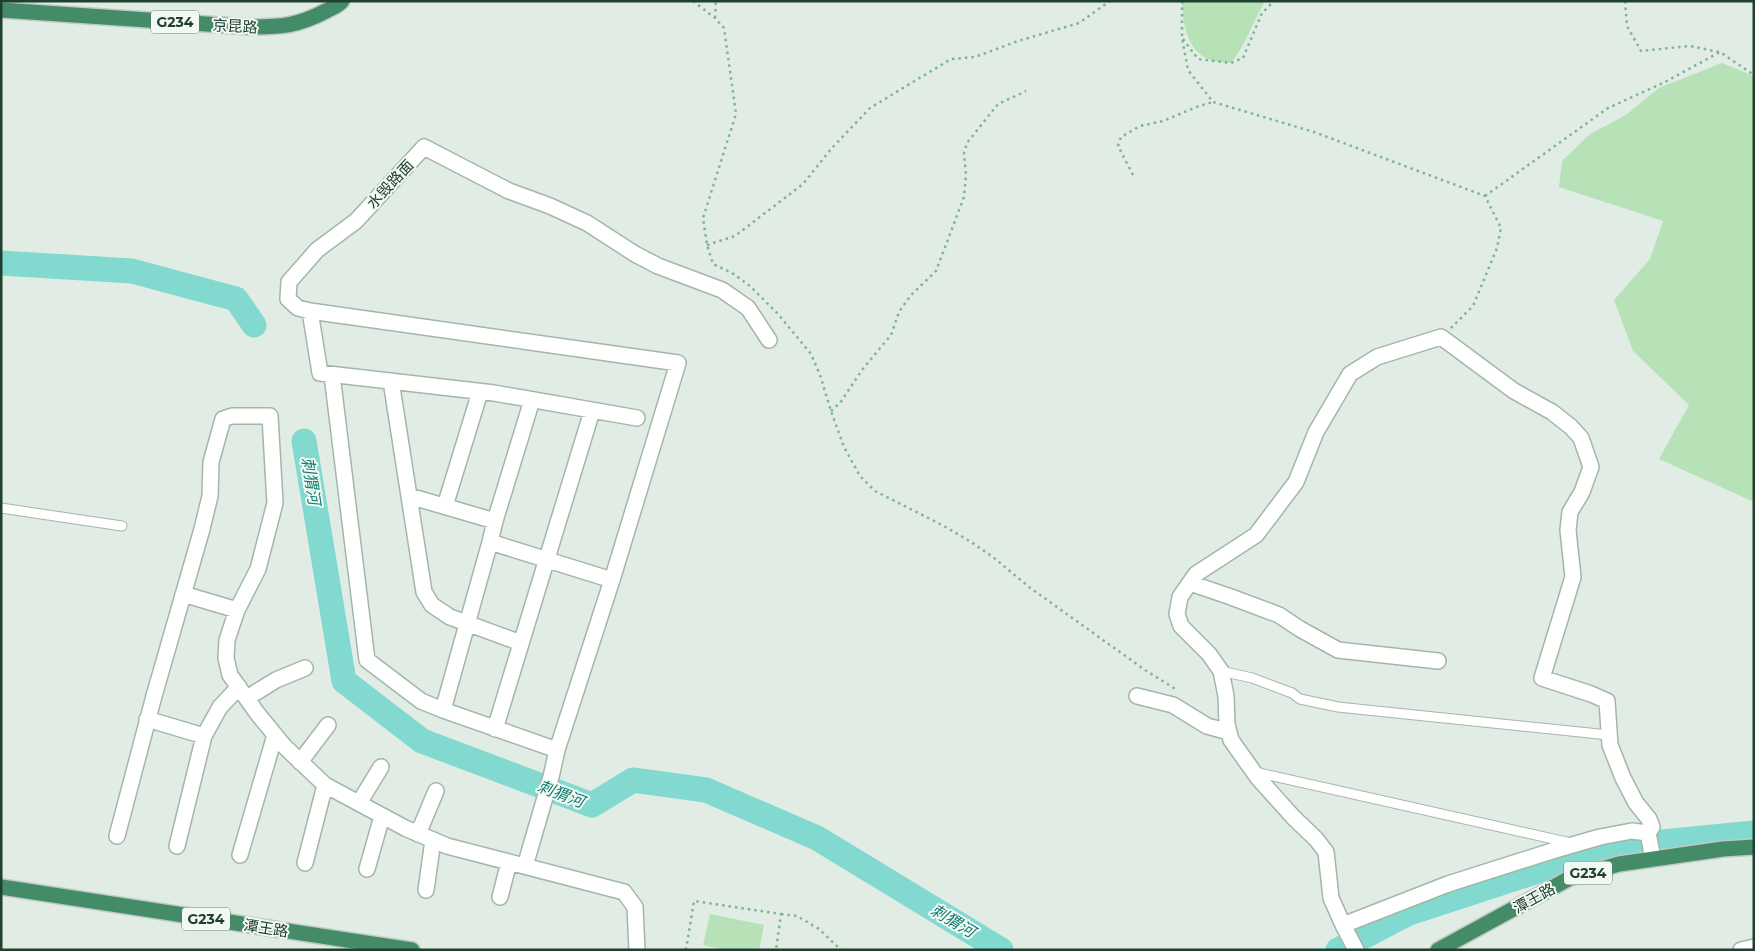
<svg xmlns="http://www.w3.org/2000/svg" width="1755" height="951" font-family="Montserrat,'Noto Sans SC',sans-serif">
	<rect width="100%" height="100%" fill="#e1ede4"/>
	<path fill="#b7e1b7" d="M1182,1H1265C1253,22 1246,44 1231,63C1224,62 1214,62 1208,59C1186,49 1183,22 1182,1Z
		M1722,63L1754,76V502L1659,459L1689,405L1633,351L1614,300L1650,259L1663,221L1559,187L1562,161L1590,134L1626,115L1659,88Z
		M710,914L764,925L759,950H725L703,945Z"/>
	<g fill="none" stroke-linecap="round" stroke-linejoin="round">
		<path stroke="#82d9cf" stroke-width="25" d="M1,263L132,271L236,299L254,325
			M304,441L344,681L422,741L592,805L633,780L706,790L817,838L1001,950
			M1338,950L1409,913L1612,847L1754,833"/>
		<defs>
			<path id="service" d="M1,508L122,526
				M1221,671L1252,678L1292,693L1300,699L1338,707L1609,735
				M1255,772L1571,843"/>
			<path id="minor" d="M310,311L320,373L494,393L637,418
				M332,375L367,660L421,701L443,710L557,750
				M391,381L424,592L432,605L450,617L521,643
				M409,496L495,521L490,542L612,580
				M445,506L480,392
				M495,521L532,400
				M1190,583L1231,597L1279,615L1300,629L1338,650L1438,661
				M183,594L237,610
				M1137,696L1173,705L1207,726L1229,732
				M247,698L276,680L305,668
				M443,710L490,542
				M147,719L204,736
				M495,729L592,411
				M300,762L328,725
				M359,803L381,767
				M1648,833L1652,827L1649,819L1636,803L1623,778L1610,745L1607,701L1591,694L1542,678L1573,577L1568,530L1570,512L1582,492L1591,467L1581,438L1571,427L1552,412L1514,391L1441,337L1377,357L1350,374L1316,432L1296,482L1256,535L1196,574L1180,597L1177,614L1181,626L1209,654L1221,671L1226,696L1227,724L1231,740L1258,778L1294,818L1316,839L1326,852L1331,898L1343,925L1448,884L1555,850L1600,837L1632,831L1648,833L1653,859
				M418,834L436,791
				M117,836L154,696L202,529L210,496L211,462L223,419L232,416H270L275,503L258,569L237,610L227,640L226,658L230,675L257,713L284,746L325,785L405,828L447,846L624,892L635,907L637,950
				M177,846L204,736L220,707L239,687
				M240,855L275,735
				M305,863L325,785
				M525,866L551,777L557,750L612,580L678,363L310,311L298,308L288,299L289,282L317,250L356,221L424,147L509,191L550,206L587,223L635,254L658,266L722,290L748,308L769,340
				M367,869L382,816
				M426,890L433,840
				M500,897L509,862
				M1343,925L1356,950
				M1741,950L1754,947"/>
			<path id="trunk" d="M1,10L250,27C282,27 297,26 326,11C331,8 338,6 342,1
				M1,887L412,950
				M1438,950L1570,878L1619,864L1723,849L1754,847"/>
		</defs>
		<use href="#service" stroke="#a3b6aa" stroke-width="11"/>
		<use href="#minor" stroke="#a3b6aa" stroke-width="18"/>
		<use href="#trunk" stroke="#c0cac4" stroke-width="18"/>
		<path stroke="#7db594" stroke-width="2.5" stroke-dasharray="2.5 4" stroke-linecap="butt" d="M693,1L715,18L724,28L736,114L703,218L707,245L713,264L732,273L750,286L778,314L811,354L820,375L831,411L844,447L860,476L875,491L944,526L971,542L993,557L1029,587L1145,670L1177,690
			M1182,1V38L1188,70L1213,102L1314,132L1485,196L1501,228L1497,248L1473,306L1451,328
			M1625,1L1627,26L1641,51L1690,46L1719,52
			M715,18L716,1
			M1183,39L1198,59L1231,63L1243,58L1262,13L1274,1
			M1133,175L1118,146L1121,137L1140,126L1163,121L1199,106L1213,102
			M1485,196L1608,108L1665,82L1720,52L1754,75
			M707,245L735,236L803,184L831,149L870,108L951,59L975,57L1018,41L1079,23L1110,1
			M831,411L840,403L862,370L891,335L899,312L911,295L936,271L964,197L966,175L964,153L967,143L998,104L1026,91
			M781,914L797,916L819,929L841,950
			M686,950L694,901L781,914L776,950"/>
		<use href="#service" stroke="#fff" stroke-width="9"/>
		<use href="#minor" stroke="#fff" stroke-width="15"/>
		<use href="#trunk" stroke="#448c68" stroke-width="15"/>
	</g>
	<g text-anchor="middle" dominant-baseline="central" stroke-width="4" stroke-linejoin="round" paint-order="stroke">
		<g fill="#f2f9f4" stroke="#5e7869" stroke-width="1">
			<rect x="151" y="10.5" width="48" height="23" rx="4"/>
			<rect x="1564" y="861.5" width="48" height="23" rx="4"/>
			<rect x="182" y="907.5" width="48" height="23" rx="4"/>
		</g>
		<g font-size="14" font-weight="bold" fill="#1f402e">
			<text x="175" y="22">G234</text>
			<text x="1588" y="873">G234</text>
			<text x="206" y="919">G234</text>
		</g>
		<g font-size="15" fill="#1f402e" stroke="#f2f9f4">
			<text transform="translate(235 26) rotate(3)">京昆路</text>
			<text transform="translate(390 184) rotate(-47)">水毁路面</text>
			<text transform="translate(1534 898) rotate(-29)">潭王路</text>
			<text transform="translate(266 928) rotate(9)">潭王路</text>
		</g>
		<g font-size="16" font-style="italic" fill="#127e73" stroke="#f2f9f4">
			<text transform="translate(311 481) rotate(81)">刺猬河</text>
			<text transform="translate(561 794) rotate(21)">刺猬河</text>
			<text transform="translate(953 921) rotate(31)">刺猬河</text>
		</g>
	</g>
	<rect width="1755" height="951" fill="none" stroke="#1f402e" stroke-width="5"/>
</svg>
